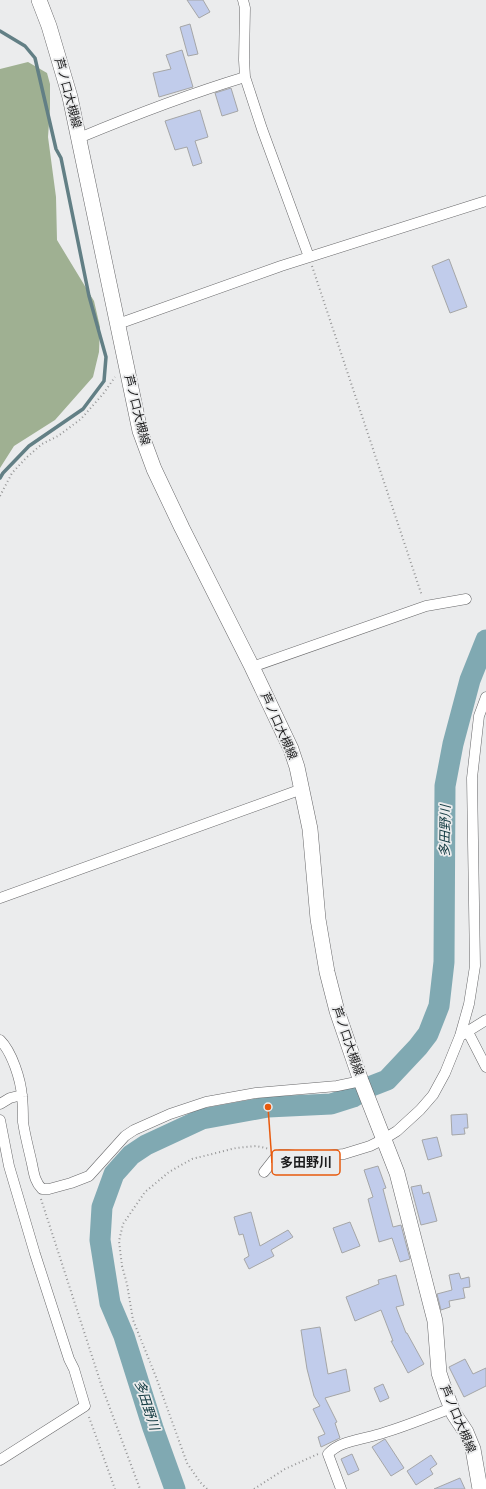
<svg xmlns="http://www.w3.org/2000/svg" width="486" height="1489" font-family="Helvetica,'Noto Sans JP',sans-serif">
	<rect width="100%" height="100%" fill="#ebeced"/>
	<path fill="#9fb092" d="M28,62L47,73L50,84V109L48,137L56,197L57,240L94,301L100,327L99,352L93,377L55,420L14,446L0,468V69Z"/>
	<g fill="none" stroke-linecap="round" stroke-linejoin="round">
		<path stroke="#627f85" stroke-width="3.5" d="M0,31L25,46L35,58L56,149L61,158L89,296L106,357L104,381L83,409L29,446L3,473L0,478"/>
		<path stroke="#80a9b2" stroke-width="21" d="M175,1489L153,1428L124,1336L110,1303L100,1240L102,1207L114,1174L131,1155L146,1145L202,1119L268,1107L331,1104L353,1097L369,1087L387,1080L418,1047L428,1034L439,1006L444,962L445,786L453,744L470,680L486,640"/>
	</g>
	<path fill="#c1cceb" stroke="#a5a6a7" d="M187,0H203L210,12L199,18Z
		M190,24L198,54L188,56L180,27Z
		M182,50L193,87L159,97L153,73L171,69L166,55Z
		M231,88L238,111L222,116L215,93Z
		M200,110L208,137L195,141L202,163L193,166L187,147L175,150L165,121Z
		M449,259L467,307L450,313L432,266Z
		M467,1114L468,1128H464L465,1134L452,1135L451,1115Z
		M437,1137L442,1156L428,1160L422,1140Z
		M378,1166L386,1188L383,1189L393,1227L401,1225L410,1259L400,1262L392,1238L379,1242L368,1199L373,1197L364,1170Z
		M421,1185L423,1194L429,1192L437,1221L421,1225L411,1187Z
		M251,1212L260,1246L288,1230L293,1237L271,1250L274,1256L249,1269L244,1259L249,1256L243,1234L239,1235L234,1217Z
		M350,1222L360,1246L342,1253L333,1228Z
		M459,1273L461,1279L469,1277L470,1287L463,1288L465,1298L449,1301L450,1307L441,1310L437,1294L452,1290L449,1275Z
		M396,1275L404,1305L396,1307L406,1333H407L424,1364L408,1373L391,1341H393L381,1310L355,1321L346,1297L379,1284L378,1280Z
		M320,1327L328,1374L346,1369L350,1391L325,1398L337,1422L335,1423L340,1438L321,1447L318,1437L325,1434L313,1409L320,1406L314,1396L307,1369L301,1330Z
		M465,1359L473,1374L486,1368V1386L464,1397L449,1367Z
		M383,1384L389,1398L380,1402L374,1388Z
		M385,1439L404,1468L391,1476L372,1447Z
		M352,1454L359,1470L348,1475L341,1459Z
		M431,1455L437,1464L430,1469L433,1474L416,1485L407,1471Z
		M460,1478L465,1489H434Z"/>
	<g fill="none" stroke-linecap="round" stroke-linejoin="round">
		<defs>
			<path id="minor" d="M243,0L245,8L244,60L245,77L262,129L309,257
				M79,138C134,115 189,94 245,77
				M118,324L281,266L486,201
				M252,667L426,606L466,599
				M0,898L302,789
				M468,1032L486,1067
				M462,1035L486,1020
				M0,1040C12,1052 21,1080 22,1097C23,1105 23,1113 23,1122C25,1136 29,1150 32,1164C34,1174 35,1182 42,1189H49L71,1183L89,1176L125,1136L134,1130L170,1114L206,1102L256,1093L337,1086L361,1081
				M0,1104L10,1098L22,1095
				M0,1120L9,1166L35,1254L69,1359L74,1369L85,1406L0,1460
				M264,1172L275,1158L280,1155H288L315,1157L344,1154L370,1146L384,1139L397,1131L420,1110L433,1095L445,1073L460,1036L469,1004L475,966L472,778L479,716L486,697
				M341,1489L328,1454C340,1441 360,1440 376,1435C402,1428 427,1417 452,1408"/>
			<path id="secondary" d="M39,0L49,26L70,97L140,431L154,469L182,528L252,667L291,749L297,767L310,829L318,919L327,972L337,1011L361,1081L397,1173L435,1321L439,1373L446,1394L454,1414L466,1432L473,1449L480,1489"/>
		</defs>
		<use href="#minor" stroke="#68686a" stroke-width="11"/>
		<use href="#secondary" stroke="#68686a" stroke-width="16"/>
		<path stroke="#969697" stroke-width="2" stroke-dasharray="1 3" stroke-linecap="butt" d="M312,266L422,596
			M0,496L12,473L26,458L42,444L58,436L81,419L103,394L115,377
			M41,1199L102,1387L140,1489
			M89,1417L115,1489
			M207,1489L200,1482L187,1463L156,1377L133,1320L127,1284L122,1266L119,1241L123,1224L145,1192L169,1172L192,1159L236,1148L256,1146L270,1149
			M254,1489L285,1469L318,1454"/>
		<use href="#minor" stroke="#fff" stroke-width="10"/>
		<use href="#secondary" stroke="#fff" stroke-width="15"/>
	</g>
	<g text-anchor="middle" dominant-baseline="central" stroke-width="3.5" stroke-linejoin="round" paint-order="stroke">
		<g font-size="12" fill="#1c1c1d" stroke="#ebeced">
			<text transform="translate(68 93) rotate(75)">芦ノ口大槻線</text>
			<text transform="translate(137 410) rotate(76)">芦ノ口大槻線</text>
			<text transform="translate(279 726) rotate(66)">芦ノ口大槻線</text>
			<text transform="translate(348 1041) rotate(71)">芦ノ口大槻線</text>
			<text transform="translate(458 1419) rotate(67)">芦ノ口大槻線</text>
		</g>
		<g font-size="13" font-style="italic" fill="#113940" stroke="#ebeced">
			<text transform="translate(445 831) rotate(-89)">多田野川</text>
			<text transform="translate(147 1405) rotate(72)">多田野川</text>
		</g>
	</g>
	<path fill="none" stroke="#e8590c" stroke-width="1.5" d="M268 1107L272 1163"/>
	<circle fill="#e8590c" stroke="#ebeced" stroke-width="1.5" cx="268" cy="1107" r="4"/>
	<rect fill="#ebeced" stroke="#e8590c" stroke-width="1.5" x="272" y="1150" width="68" height="25" rx="4"/>
	<g font-size="13" text-anchor="middle" font-weight="bold" fill="#1c1c1d">
		<text x="306" y="1167">多田野川</text>
	</g>
</svg>
